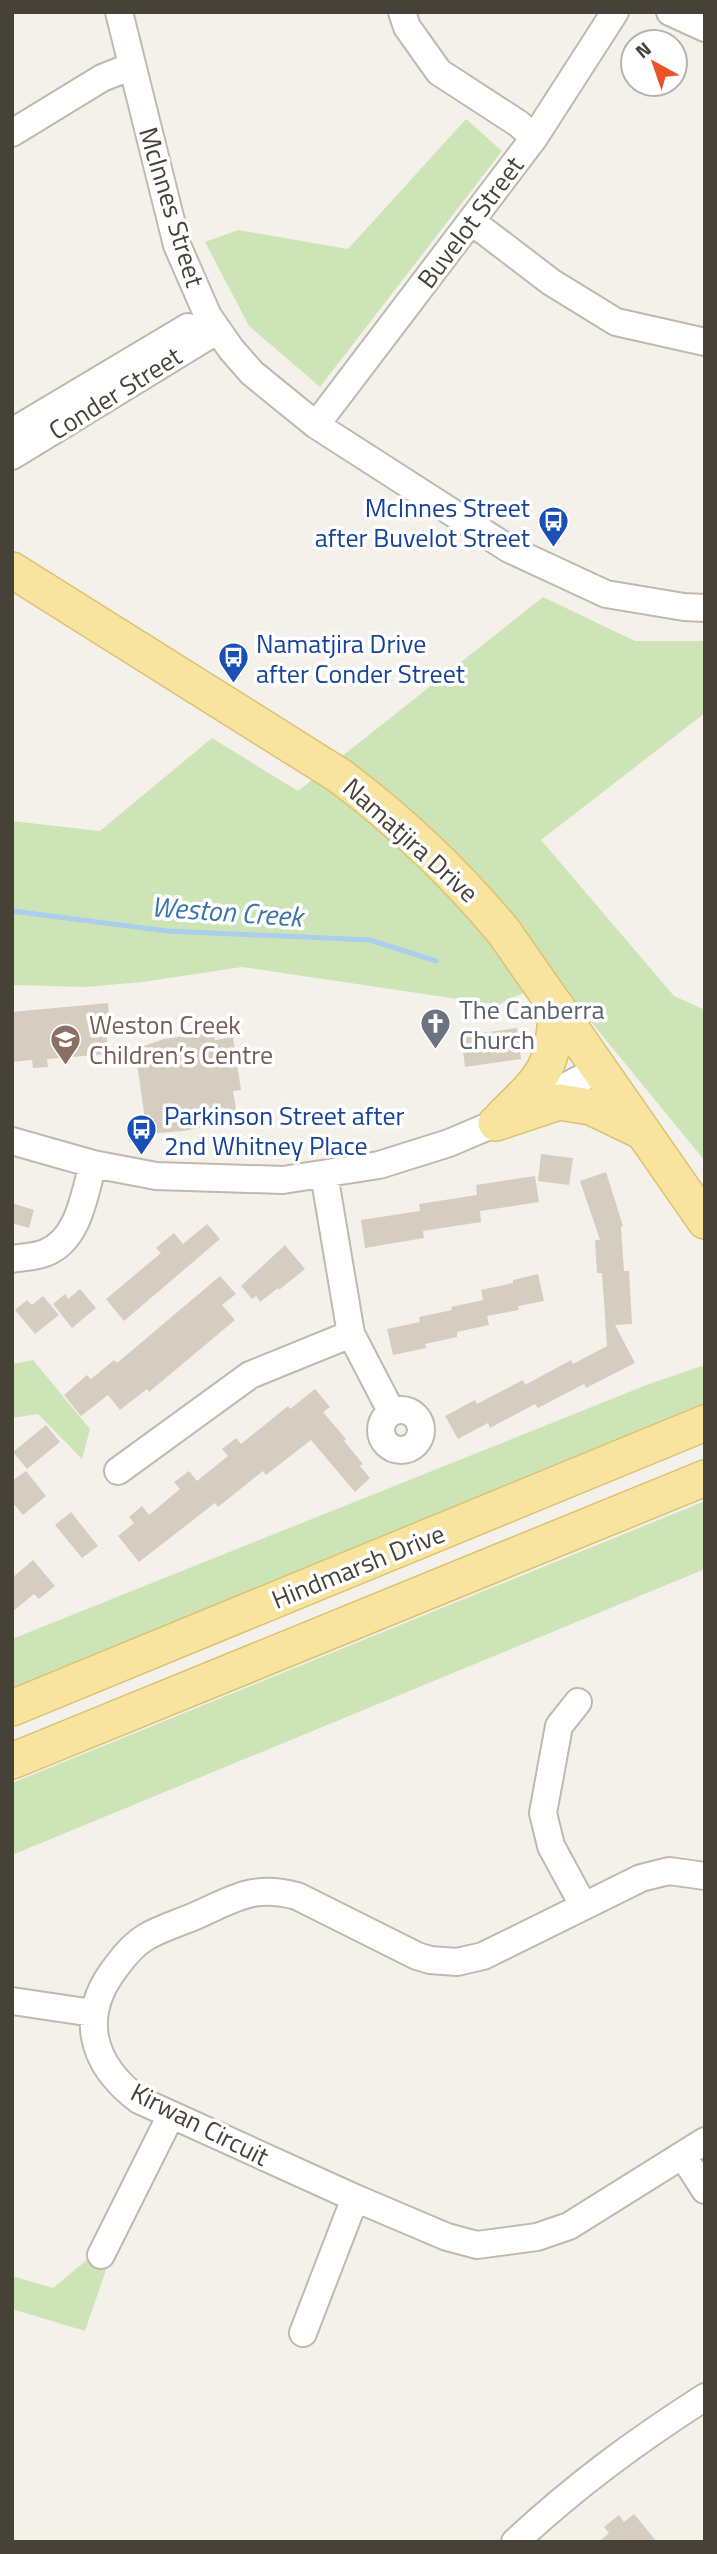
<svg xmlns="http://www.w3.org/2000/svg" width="717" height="2554" font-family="'Titillium Web',sans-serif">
	<rect width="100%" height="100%" fill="#f4f1ea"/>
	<path fill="#cde5b6" d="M466,119L502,151L320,387L249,326L205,242L238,230L348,249Z
		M543,597L635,641H705V713L541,840L674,996L705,1010V1161L555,978L498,1005L242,967L143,982L85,987L12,985V821L100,831L212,738L298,791Z
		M33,1360L90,1429L82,1459L38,1414L12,1418V1364Z
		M705,1365V1404L12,1689V1639L649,1384Z
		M705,1501V1569L12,1855V1783Z
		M89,2258L107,2267L85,2331L12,2309V2276L53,2288Z"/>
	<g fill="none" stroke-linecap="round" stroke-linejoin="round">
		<path stroke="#abceec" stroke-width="5" d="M12,911L167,931L370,940L436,961"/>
	</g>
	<path fill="#d5cec0" d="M108,1003L110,1024L106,1025L108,1054L47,1059L48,1067L33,1068L32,1060L12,1062V1012Z
		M517,1028L521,1059L465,1067L461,1036Z
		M214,1032L215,1040L233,1037L241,1090L233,1091L238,1121L183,1131L147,1134L135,1049L164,1039Z
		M541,1154L573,1158L569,1185L538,1181Z
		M606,1172L623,1226L621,1227L624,1271H629L632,1324L615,1325L635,1363L586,1388L584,1384L538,1408L535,1404L490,1428L488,1423L458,1439L445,1416L475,1400L477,1404L523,1380L525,1385L571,1360L573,1364L607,1346L602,1273H597L595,1240H600L580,1181Z
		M535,1176L539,1202L480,1211L481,1222L423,1231L424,1238L365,1248L361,1220L420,1211L419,1204L477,1195L476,1185Z
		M12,1203L34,1210L29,1228L12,1223Z
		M207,1224L220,1239L124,1321L106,1299L161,1253L156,1248L174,1233L183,1244Z
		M285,1245L305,1269L279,1290L278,1288L260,1302L256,1296L252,1299L241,1286Z
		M538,1274L544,1301L518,1306L519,1310L487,1316L489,1325L457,1332V1337L425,1344L426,1348L393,1355L387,1329L420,1322L419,1317L452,1310L451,1307L483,1300L481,1290L513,1283V1280Z
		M220,1276L236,1294L222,1305L235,1320L149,1392L147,1389L120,1410L108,1395L81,1416L64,1395L87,1375L91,1379L114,1360L117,1363Z
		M80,1289L96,1308L72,1328L53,1304L65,1294L68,1299Z
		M43,1296L59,1315L35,1334L15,1310L27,1300L32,1305Z
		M315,1389L330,1407L323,1412L346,1439L344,1441L363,1464L360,1466L370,1478L355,1492L311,1440L266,1475L263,1471L218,1507L215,1503L139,1562L118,1536L134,1523L129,1517L142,1506L149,1515L180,1489L174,1482L189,1471L197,1481L228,1456L222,1449L236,1438L241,1444L288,1406L290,1409Z
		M46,1425L60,1442L27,1469L13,1452Z
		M26,1471L46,1496L23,1515L12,1502V1481Z
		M71,1512L98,1546L82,1558L55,1525Z
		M33,1560L55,1586L39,1599L34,1594L12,1612V1578Z
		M634,2514L657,2542H599L609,2533L604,2527L619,2515L624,2522Z"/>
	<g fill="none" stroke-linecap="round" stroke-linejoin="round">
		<defs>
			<path id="minor" d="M119,12L177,245L208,316L231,349L252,373L316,425L509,549L606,594L684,607L705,608
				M402,12L407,27L439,72L519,124L534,138
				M670,12L705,28
				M12,133L102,78L132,66
				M471,221L551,282L616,322L705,342
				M316,425L534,138L615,12
				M12,432L188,327
				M12,456L218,330
				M12,1141L93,1164L156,1176L283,1180L379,1165L449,1143L496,1123L599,1069
				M324,1174L351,1334L391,1411
				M12,1259C23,1257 35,1257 45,1253C79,1240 84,1195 93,1164
				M381 1430a20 20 0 1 1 40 0a20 20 0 1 1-40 0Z
				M118,1471L250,1375L351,1334
				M578,1702L559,1726L543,1813L551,1846L583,1905
				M705,1876L669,1871L641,1878L483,1956L457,1962L430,1960L417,1956L297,1896C253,1884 234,1899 195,1916C179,1923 161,1928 146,1937C134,1944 124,1956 116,1967C78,2016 91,2064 139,2100L355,2198L447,2237L477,2245L537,2237L569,2226L705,2141
				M12,2001L93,2013
				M683,2156L705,2190
				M101,2255L171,2115
				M303,2333L355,2198
				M515,2542C576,2485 635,2442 705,2397"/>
			<path id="major" d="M12,570L340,776C401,822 455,873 504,932L705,1221
				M502,1117C546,1074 552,1070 557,1007
				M496,1123L559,1102L591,1107L641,1131
				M12,1708L705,1423
				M12,1761L705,1478"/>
		</defs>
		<use href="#minor" stroke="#bfbaad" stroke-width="30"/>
		<use href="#major" stroke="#dcc270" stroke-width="38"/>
		<use href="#minor" stroke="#fff" stroke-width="26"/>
		<use href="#major" stroke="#f8e49f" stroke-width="35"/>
	</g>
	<defs>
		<symbol id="bus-pin" viewBox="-11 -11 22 30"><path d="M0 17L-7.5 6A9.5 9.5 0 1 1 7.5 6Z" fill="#1a4fb4" stroke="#fff"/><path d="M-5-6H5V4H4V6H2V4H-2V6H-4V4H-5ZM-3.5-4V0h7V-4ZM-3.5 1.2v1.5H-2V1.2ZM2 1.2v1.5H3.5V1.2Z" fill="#fff"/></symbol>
		<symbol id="church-pin" viewBox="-11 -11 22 30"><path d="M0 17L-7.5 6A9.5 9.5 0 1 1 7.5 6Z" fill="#6b7280" stroke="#fff"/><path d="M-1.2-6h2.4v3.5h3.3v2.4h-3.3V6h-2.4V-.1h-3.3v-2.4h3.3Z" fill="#fff"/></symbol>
		<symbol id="school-pin" viewBox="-11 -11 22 30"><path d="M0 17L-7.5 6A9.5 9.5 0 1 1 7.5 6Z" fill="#8d6e63" stroke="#fff"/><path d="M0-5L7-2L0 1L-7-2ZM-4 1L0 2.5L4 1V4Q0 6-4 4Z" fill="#fff"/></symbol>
	</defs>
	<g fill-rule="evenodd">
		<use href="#bus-pin" x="536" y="504" width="35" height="47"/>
		<use href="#bus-pin" x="216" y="640" width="35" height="47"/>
		<use href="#church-pin" x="418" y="1006" width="35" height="47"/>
		<use href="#school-pin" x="48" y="1022" width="35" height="47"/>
		<use href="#bus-pin" x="124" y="1112" width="35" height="47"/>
	</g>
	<g text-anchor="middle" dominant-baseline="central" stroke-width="7" stroke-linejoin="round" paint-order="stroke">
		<g font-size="26" fill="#474238" stroke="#fff">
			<text transform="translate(172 207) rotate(73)">McInnes Street</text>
			<text transform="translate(470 222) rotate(-53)">Buvelot Street</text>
			<text transform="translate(115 393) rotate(-32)">Conder Street</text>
			<text transform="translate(411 840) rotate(42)">Namatjira Drive</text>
			<text transform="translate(358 1566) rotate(-22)">Hindmarsh Drive</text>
			<text transform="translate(200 2124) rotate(27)">Kirwan Circuit</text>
		</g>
		<g font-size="26" fill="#164399" stroke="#fff" text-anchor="start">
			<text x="530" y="507" text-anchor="end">McInnes Street<tspan x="530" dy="30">after Buvelot Street</tspan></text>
			<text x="256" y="643">Namatjira Drive<tspan x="256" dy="30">after Conder Street</tspan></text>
			<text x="164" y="1115">Parkinson Street after<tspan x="164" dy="30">2nd Whitney Place</tspan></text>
		</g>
		<g font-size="26" fill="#5b616d" stroke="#fff" text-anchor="start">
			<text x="459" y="1009">The Canberra<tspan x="459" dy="30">Church</tspan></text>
		</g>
		<g font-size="26" fill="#785e54" stroke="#fff" text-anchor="start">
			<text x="89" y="1024">Weston Creek<tspan x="89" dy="30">Children’s Centre</tspan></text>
		</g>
		<g font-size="28" font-style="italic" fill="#3875ad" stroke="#fff">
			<text transform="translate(227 911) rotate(4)">Weston Creek</text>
		</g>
	</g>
	<rect width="717" height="2554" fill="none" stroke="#474238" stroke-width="28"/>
	<g transform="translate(654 63) rotate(320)"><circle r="33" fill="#ffffff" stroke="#b5b3af" stroke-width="2"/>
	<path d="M0-5L12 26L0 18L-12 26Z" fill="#ec5229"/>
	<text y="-10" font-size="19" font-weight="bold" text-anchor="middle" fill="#474238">N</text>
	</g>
</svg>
